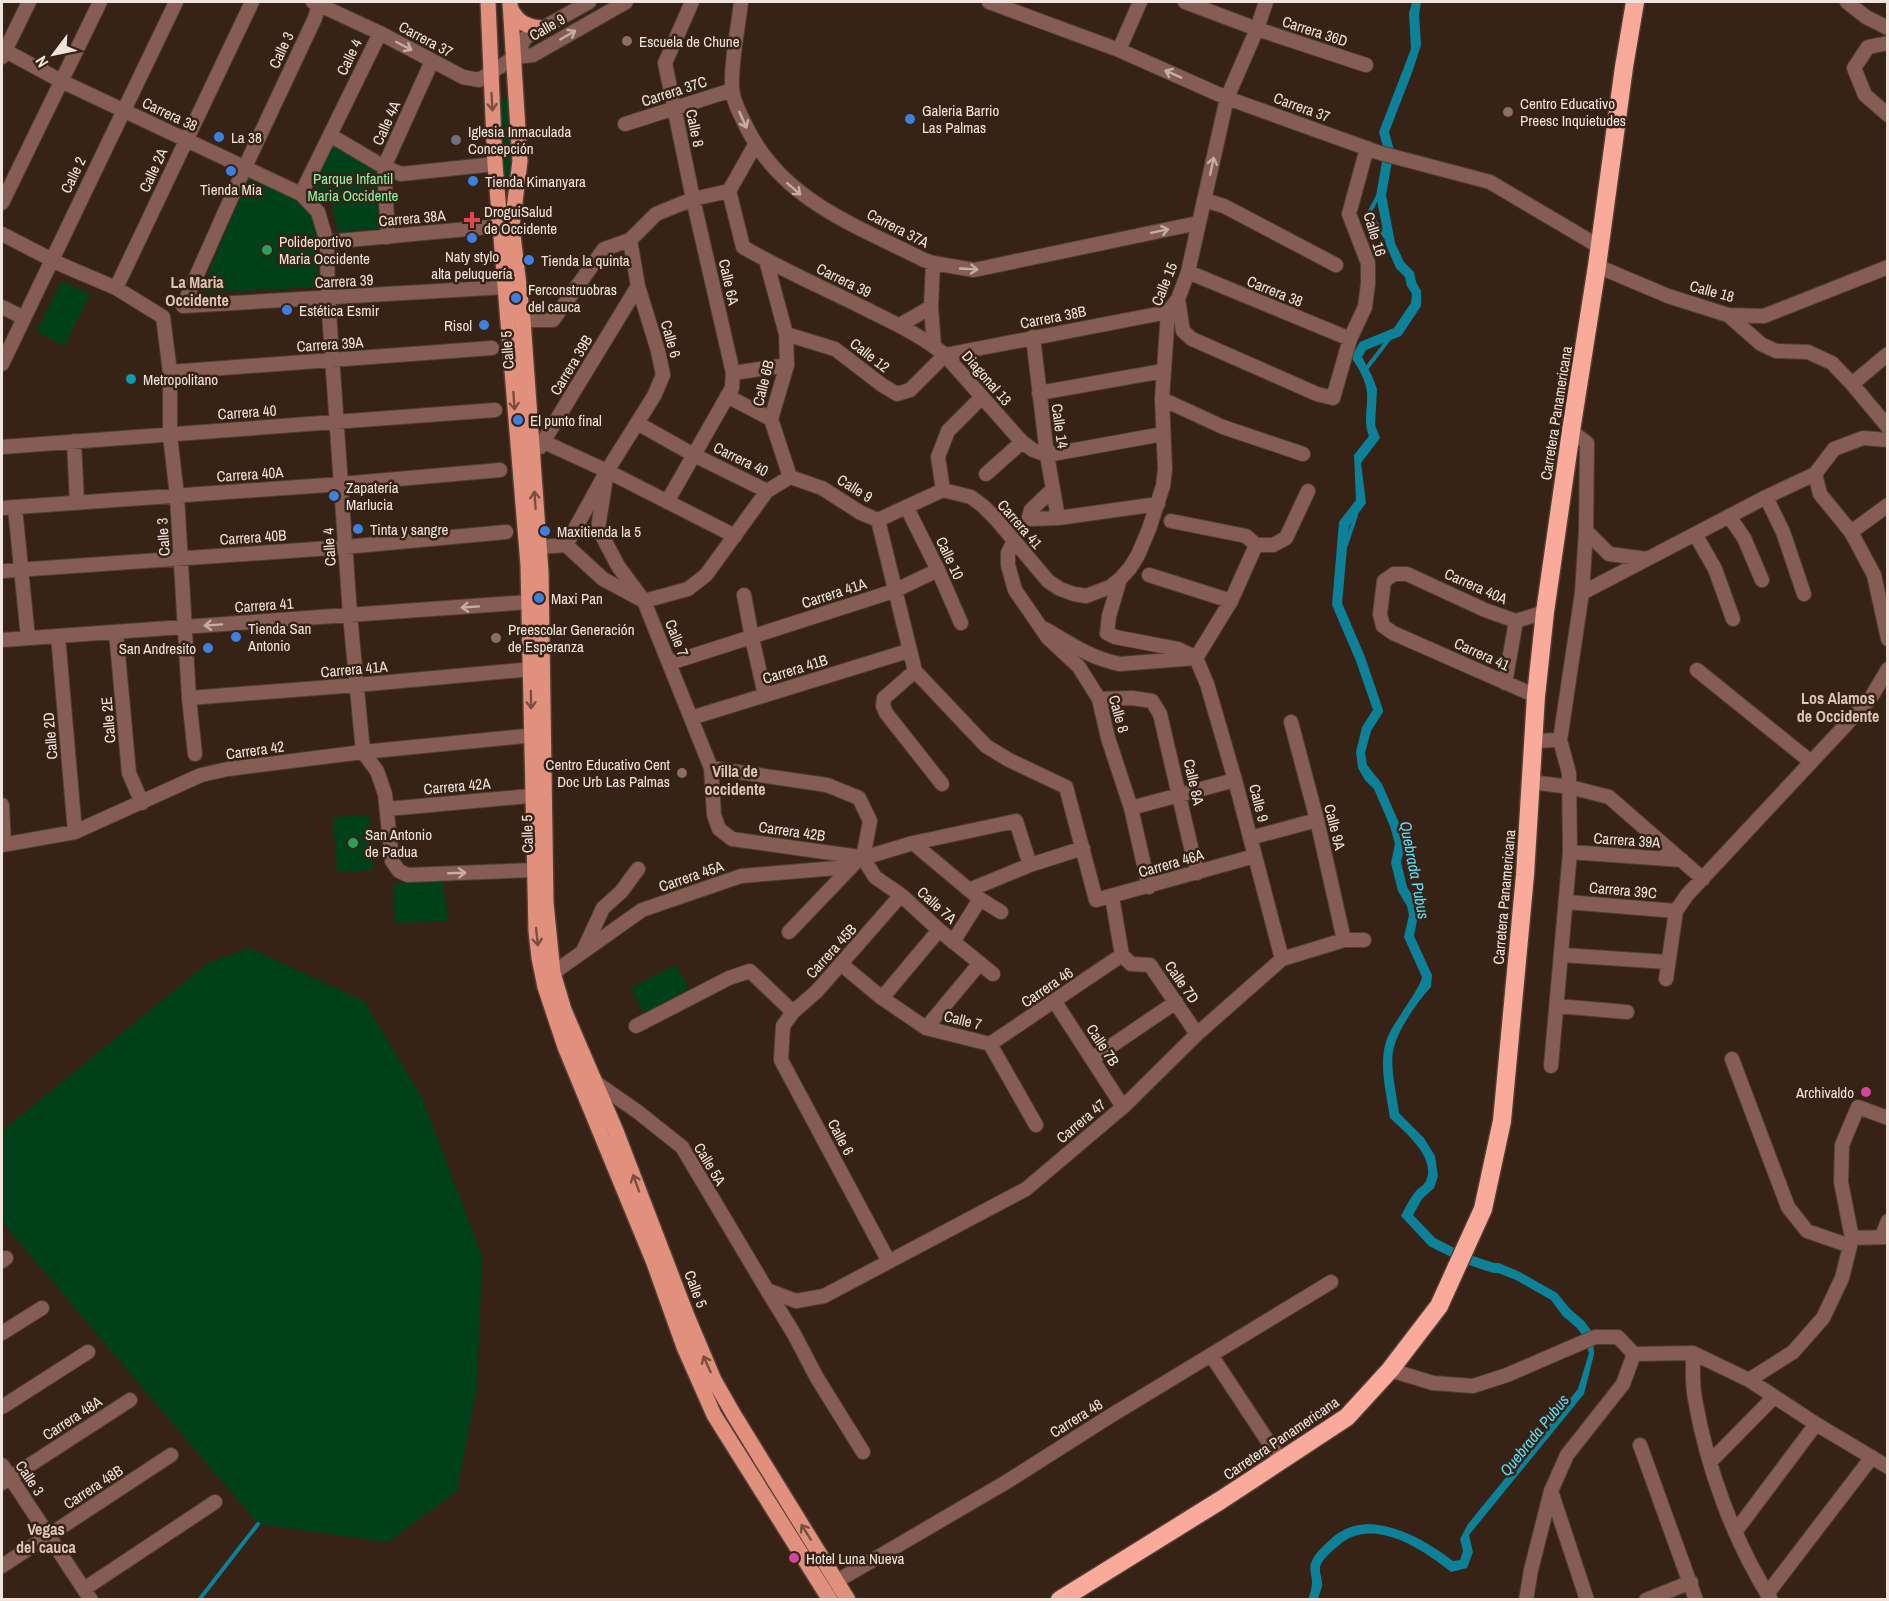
<svg xmlns="http://www.w3.org/2000/svg" width="1889" height="1601" font-family="'Archivo Narrow',sans-serif">
	<rect width="100%" height="100%" fill="#362316"/>
	<path fill="#00411b" d="M511,98L515,150L507,189L501,149L497,99Z
		M333,140L378,171L384,228L338,232L331,200L310,184Z
		M248,179L291,197L314,215L318,287L200,293Z
		M62,281L90,295L64,346L36,331Z
		M369,815L373,870L337,872L333,817Z
		M443,882L448,921L395,923L393,883Z
		M249,948L364,1001L422,1098L482,1256L477,1387L457,1491L388,1542L258,1524L2,1222V1131L208,963Z
		M676,965L689,989L644,1013L631,988Z"/>
	<path fill="#0c8198" d="M1412,2H1421L1419,14L1421,45L1413,70L1389,132L1394,150L1386,195L1395,243L1404,262L1414,272L1416,282L1421,291V306L1401,336L1366,350L1362,357L1372,376L1377,389L1375,425L1380,438L1361,463L1366,503L1349,526L1342,603L1365,657L1383,710V712L1371,731L1365,753L1367,765L1382,784L1399,823L1405,845L1401,862L1407,887L1416,902L1418,915L1414,936L1432,975L1431,987C1417,1002 1396,1032 1393,1052C1390,1069 1397,1096 1399,1113L1424,1138L1435,1156L1438,1176L1434,1188L1422,1199L1413,1215L1435,1238L1464,1253L1494,1263H1499L1520,1272L1557,1293L1570,1309L1584,1321L1593,1333L1594,1354L1584,1394L1469,1535L1473,1552L1467,1568L1451,1572C1422,1549 1372,1515 1338,1546C1332,1551 1322,1559 1320,1567C1319,1573 1323,1580 1322,1586C1321,1590 1319,1595 1318,1599L1308,1600C1310,1594 1312,1588 1312,1582C1312,1576 1309,1569 1311,1563C1315,1553 1324,1545 1332,1538C1368,1506 1421,1537 1453,1561L1460,1560L1463,1551L1460,1539L1468,1524L1578,1389L1589,1353L1583,1336L1577,1328L1563,1316L1551,1300L1516,1280L1498,1273H1493L1463,1263L1429,1246L1401,1216C1405,1208 1410,1198 1416,1191C1419,1188 1424,1185 1426,1181C1437,1158 1404,1131 1390,1118C1386,1091 1377,1059 1389,1034C1395,1021 1421,987 1422,977L1404,937L1409,915L1407,906L1398,891L1391,863L1395,844L1390,826L1374,789L1365,780L1358,768L1356,752L1362,727L1373,710L1356,661L1332,605L1339,522L1356,500L1354,455L1369,436C1363,422 1368,408 1367,393C1366,380 1358,367 1351,357L1360,342L1394,328L1411,303L1412,294L1407,286L1405,277L1396,268L1386,245L1376,196L1384,150L1379,132L1411,49L1409,13Z"/>
	<g fill="none" stroke-linecap="round" stroke-linejoin="round">
		<path stroke="#0c8198" stroke-width="4" d="M1378,196L1369,213L1386,238
			M1366,369L1389,339
			M1346,545L1356,515
			M199,1600L258,1524"/>
		<defs>
			<path id="minor" d="M313,2L380,33L463,77L479,80L515,57L533,55L626,2
				M692,2L665,63L693,199L733,373
				M741,2C738,30 731,59 732,88C733,102 742,118 748,130C784,201 857,226 924,260L933,263L974,270L1198,223
				M989,2L1119,50L1227,98L1380,153L1490,182L1600,247
				M1185,2L1257,29L1366,65
				M1847,2L1866,17L1888,28
				M319,4L315,18L245,167L183,306L506,287
				M1888,43L1868,47L1854,68L1865,95L1888,115
				M4,50L61,81L301,194L318,212L327,242L328,298L350,615L363,752L377,771L385,794L392,861L399,871L408,875L534,870
				M1119,50L1140,2
				M2,57L29,2
				M515,57L525,38L589,2
				M625,124L732,90
				M330,135L384,167L401,174L495,164
				M729,191L743,247C782,270 824,288 864,308C892,322 921,335 945,355L1022,442L1033,450L1047,455L1163,434
				M301,194L380,33
				M1204,200L1224,206L1336,265
				M2,203L100,2
				M2,234L62,265L116,288L163,317L170,372V435L177,496L189,698L195,754
				M388,237L384,167L432,61
				M327,242L500,226
				M766,260L786,334L787,365L771,419L790,477
				M933,263L931,307L934,346
				M1597,266L1668,296L1728,315L1764,316L1888,267
				M1188,272L1350,339
				M116,288L252,2
				M1178,299L1183,331L1192,339L1317,394L1333,398L1350,339L1365,307L1368,284V263L1349,214L1367,148
				M2,307L24,318
				M1728,315L1761,344L1776,351L1808,352L1832,363L1852,384L1888,427
				M523,320H553L604,249L630,240L656,214L693,199L729,191L755,145
				M900,325L931,307
				M786,334L835,349L882,385L897,394L910,390L945,355L1168,312
				M1033,337L1047,455L1058,518
				M2,364L176,2
				M170,372L492,348
				M1852,384L1888,354
				M1039,393L1163,371
				M727,396L771,419
				M1162,399L1223,427L1303,454
				M637,423L694,455L767,491
				M74,441L77,503
				M544,442L607,471L735,536
				M2,447L495,410
				M540,447L638,286
				M607,471L598,528L618,566L644,601L711,768L714,815L719,829L732,839L860,857
				M986,474L1022,442
				M1815,474L1820,494L1851,532L1874,575L1888,639
				M790,477L822,488L861,513L878,520
				M1053,489L1031,510L1029,517L1031,519L1058,518L1158,504
				M943,490L938,457L948,431L981,398
				M1766,497L1783,532L1804,594
				M667,502L732,388L733,373L787,365
				M2,508L341,484L500,470
				M15,508L28,638
				M907,508L938,570L961,623
				M1729,516L1744,538L1762,580
				M878,520L943,490L971,497L983,506L996,519L1048,581L1060,589L1074,594L1086,596L1110,587L1120,579L1130,568L1138,555L1149,529L1163,486L1165,469L1162,399L1168,312L1178,299L1188,272L1227,98L1257,29L1266,2
				M878,520L915,671L986,746L1009,760L1066,787L1096,900L1255,856
				M1171,521L1246,536L1256,545
				M1586,531L1609,554L1647,559
				M1851,532L1888,505
				M1695,534L1715,569L1733,619
				M1014,541L1008,553V565L1015,590L1048,638L1079,667L1099,699L1108,738L1131,808L1149,887
				M566,545L603,579L644,601L688,589L706,575L767,491L790,477
				M1256,545H1273L1286,538L1308,491
				M539,547L566,545L607,471L654,396L663,375L658,351L638,286L630,240
				M2,571L345,547L506,532
				M1149,575L1231,601
				M1120,579L1109,616L1107,633L1115,637L1178,649L1195,657
				M1582,593L1766,497L1815,474L1834,449L1863,438L1888,440
				M744,595L752,638L765,695
				M1045,629C1069,643 1092,659 1120,664L1196,658
				M116,632L129,773L142,803
				M58,636L75,832
				M2,640L529,602
				M1196,658L1207,684L1235,780L1282,959
				M1196,658L1231,601L1256,545
				M670,663L894,591L938,570
				M1697,670L1811,762
				M915,671L884,698L883,706L886,713L942,784
				M1505,683L1516,621
				M1536,696L1393,633L1383,626L1380,614L1384,581L1394,574H1407L1485,610L1516,621L1545,612
				M189,698L357,685L522,670
				M1099,699L1132,698L1152,701L1160,714L1197,873
				M691,718L908,651
				M1291,722L1317,820L1344,940
				M1533,741L1560,740L1582,593L1586,531L1587,443L1571,431
				M711,768L827,785L859,798L870,821L863,858
				M1531,782L1570,787L1609,797L1703,879
				M2,805L4,844
				M1131,808L1235,780
				M387,809L529,796
				M1250,838L1317,820
				M913,843L980,899L1001,912
				M2,845L75,832L201,775L228,769L363,752L525,736
				M1570,852L1682,860
				M863,858L875,877L901,895L939,930L993,974
				M969,890L1030,865L1083,848
				M1112,897L1122,955L1131,964L1150,965L1197,1034
				M1567,902L1676,911
				M789,932L854,864
				M953,942L980,899
				M583,951L603,908L621,892L638,869
				M1562,955L1668,962
				M841,964L882,998L926,1028L990,1044
				M553,973L642,910L741,876L836,868L863,858L913,843L1016,821L1030,865
				M1666,979L1676,911L1687,895L1870,699L1888,669
				M882,998L939,930
				M1055,1002L1123,1107
				M1557,1006L1627,1012
				M636,1026L729,978L750,971L793,1012
				M926,1028L980,963
				M990,1044L1122,955
				M990,1044L1036,1125
				M1092,1059L1176,1002
				M1732,1059L1788,1207L1807,1231L1850,1246
				M1551,1066L1570,852L1569,773L1560,740
				M595,1082L638,1112L682,1147L767,1290L796,1301L824,1296L1026,1189L1123,1107L1197,1034L1282,959L1344,940H1364
				M1882,1236L1888,1221
				M1852,1238L1888,1237
				M888,1260L781,1060L783,1026L793,1012L817,991L901,895
				M2,1261L6,1258
				M767,1290L794,1334L817,1378L863,1452
				M2,1333L42,1308
				M1693,1353C1693,1368 1692,1384 1695,1399C1707,1468 1733,1539 1771,1600
				M1211,1355L1281,1461
				M1390,1370L1433,1383L1473,1386L1507,1375L1595,1337H1618L1634,1354L1693,1353L1749,1380L1816,1424L1888,1467
				M1749,1380L1793,1352L1823,1318L1842,1278L1852,1238L1841,1182L1842,1145L1858,1107L1888,1118
				M2,1407L88,1352
				M1640,1445L1696,1600
				M1710,1462L1774,1397
				M2,1465L91,1600
				M2,1483L130,1400
				M1551,1491L1587,1600
				M1735,1532L1816,1424
				M2,1566L171,1455
				M837,1581L1008,1481L1107,1418L1331,1282
				M84,1589L215,1502
				M1767,1594L1872,1457
				M1526,1600L1531,1570L1551,1491L1567,1455L1623,1384L1634,1354
				M1646,1600L1691,1582"/>
			<path id="major" d="M488,2L495,164L528,565L536,931L539,958L545,987L565,1047L654,1263L684,1347L714,1415L830,1600
				M510,2L520,161L512,226L523,320L541,572L546,903L553,973L564,1010L616,1131L687,1316L714,1380L734,1415L848,1600
				M511,9C518,23 528,27 542,28"/>
			<path id="highway" d="M1060,1600L1221,1500L1347,1417L1390,1370L1439,1306L1483,1209L1502,1121L1525,875L1536,696L1545,612L1571,431L1597,266L1624,67L1635,2"/>
		</defs>
		<use href="#minor" stroke="#503e32" stroke-width="16"/>
		<use href="#major" stroke="#503e32" stroke-width="18"/>
		<use href="#highway" stroke="#503e32" stroke-width="21"/>
		<use href="#minor" stroke="#855d54" stroke-width="14"/>
		<use href="#major" stroke="#e1907e" stroke-width="15"/>
		<use href="#highway" stroke="#f9aa9a" stroke-width="18"/>
	</g>
	<defs><path id="oneway-shaft" d="M-6 0H5M1.5-3L5.5 0L1.5 3" fill="none" stroke-width="1.6" stroke-linecap="round" stroke-linejoin="round" transform="scale(1.5)"/></defs>
	<g stroke="#c6aea6">
		<use href="#oneway-shaft" transform="translate(568 35) rotate(-30)"/>
		<use href="#oneway-shaft" transform="translate(404 46) rotate(28)"/>
		<use href="#oneway-shaft" transform="translate(1173 74) rotate(-156)"/>
		<use href="#oneway-shaft" transform="translate(743 120) rotate(66)"/>
		<use href="#oneway-shaft" transform="translate(1212 166) rotate(-78)"/>
		<use href="#oneway-shaft" transform="translate(794 189) rotate(41)"/>
		<use href="#oneway-shaft" transform="translate(1160 231) rotate(-12)"/>
		<use href="#oneway-shaft" transform="translate(969 269) rotate(3)"/>
		<use href="#oneway-shaft" transform="translate(470 607) rotate(176)"/>
		<use href="#oneway-shaft" transform="translate(213 625) rotate(176)"/>
		<use href="#oneway-shaft" transform="translate(457 873) rotate(-2)"/>
	</g>
	<g stroke="#7a4f40">
		<use href="#oneway-shaft" transform="translate(492 102) rotate(87)"/>
		<use href="#oneway-shaft" transform="translate(514 401) rotate(86)"/>
		<use href="#oneway-shaft" transform="translate(535 500) rotate(-94)"/>
		<use href="#oneway-shaft" transform="translate(531 700) rotate(89)"/>
		<use href="#oneway-shaft" transform="translate(537 937) rotate(84)"/>
		<use href="#oneway-shaft" transform="translate(636 1183) rotate(-110)"/>
		<use href="#oneway-shaft" transform="translate(707 1364) rotate(-114)"/>
		<use href="#oneway-shaft" transform="translate(806 1532) rotate(-122)"/>
	</g>
	<g fill="#8d6e63" stroke="#362316" stroke-width="2">
		<circle cx="627" cy="41" r="6"/>
		<circle cx="1508" cy="112" r="6"/>
		<circle cx="496" cy="638" r="6"/>
		<circle cx="682" cy="773" r="6"/>
	</g>
	<g fill="#3f7fe0" stroke="#362316" stroke-width="2">
		<circle cx="910" cy="119" r="6"/>
		<circle cx="219" cy="137" r="6"/>
		<circle cx="231" cy="171" r="6"/>
		<circle cx="473" cy="181" r="6"/>
		<circle cx="472" cy="238" r="6"/>
		<circle cx="529" cy="260" r="6"/>
		<circle cx="516" cy="298" r="6"/>
		<circle cx="287" cy="310" r="6"/>
		<circle cx="484" cy="325" r="6"/>
		<circle cx="518" cy="420" r="6"/>
		<circle cx="334" cy="496" r="6"/>
		<circle cx="358" cy="529" r="6"/>
		<circle cx="545" cy="531" r="6"/>
		<circle cx="539" cy="598" r="6"/>
		<circle cx="236" cy="637" r="6"/>
		<circle cx="208" cy="648" r="6"/>
	</g>
	<circle fill="#6b7280" stroke="#362316" stroke-width="2" cx="456" cy="140" r="6"/>
	<path fill="#e0444e" stroke="#362316" stroke-width="2" d="M469 211h6v6h6v6h-6v6h-6v-6h-6v-6h6z"/>
	<g fill="#2e9e5b" stroke="#362316" stroke-width="2">
		<circle cx="267" cy="250" r="6"/>
		<circle cx="353" cy="843" r="6"/>
	</g>
	<circle fill="#0f9aa8" stroke="#362316" stroke-width="2" cx="131" cy="379" r="6"/>
	<g fill="#d1479c" stroke="#362316" stroke-width="2">
		<circle cx="1866" cy="1092" r="6"/>
		<circle cx="794" cy="1558" r="6"/>
	</g>
	<g text-anchor="middle" dominant-baseline="central" stroke-width="5" stroke-linejoin="round" paint-order="stroke">
		<g font-size="15" fill="#f1e4dc" stroke="#362316">
			<text transform="translate(547 27) rotate(-30)">Calle 9</text>
			<text transform="translate(1315 31) rotate(18)">Carrera 36D</text>
			<text transform="translate(426 39) rotate(28)">Carrera 37</text>
			<text transform="translate(281 50) rotate(-65)">Calle 3</text>
			<text transform="translate(349 57) rotate(-64)">Calle 4</text>
			<text transform="translate(674 91) rotate(-18)">Carrera 37C</text>
			<text transform="translate(1302 107) rotate(20)">Carrera 37</text>
			<text transform="translate(170 114) rotate(25)">Carrera 38</text>
			<text transform="translate(386 123) rotate(-66)">Calle 4A</text>
			<text transform="translate(695 128) rotate(78)">Calle 8</text>
			<text transform="translate(153 170) rotate(-65)">Calle 2A</text>
			<text transform="translate(73 175) rotate(-64)">Calle 2</text>
			<text transform="translate(412 218) rotate(-5)">Carrera 38A</text>
			<text transform="translate(898 228) rotate(27)">Carrera 37A</text>
			<text transform="translate(1375 234) rotate(73)">Calle 16</text>
			<text transform="translate(844 280) rotate(26)">Carrera 39</text>
			<text transform="translate(344 281) rotate(-3)">Carrera 39</text>
			<text transform="translate(729 282) rotate(77)">Calle 6A</text>
			<text transform="translate(1164 284) rotate(-68)">Calle 15</text>
			<text transform="translate(1275 291) rotate(22)">Carrera 38</text>
			<text transform="translate(1712 291) rotate(15)">Calle 18</text>
			<text transform="translate(1053 317) rotate(-11)">Carrera 38B</text>
			<text transform="translate(671 339) rotate(74)">Calle 6</text>
			<text transform="translate(330 344) rotate(-4)">Carrera 39A</text>
			<text transform="translate(507 350) rotate(-94)">Calle 5</text>
			<text transform="translate(870 355) rotate(38)">Calle 12</text>
			<text transform="translate(571 365) rotate(-59)">Carrera 39B</text>
			<text transform="translate(987 378) rotate(49)">Diagonal 13</text>
			<text transform="translate(763 383) rotate(-76)">Calle 6B</text>
			<text transform="translate(247 412) rotate(-4)">Carrera 40</text>
			<text transform="translate(1556 413) rotate(-81)">Carretera Panamericana</text>
			<text transform="translate(1060 426) rotate(82)">Calle 14</text>
			<text transform="translate(741 459) rotate(26)">Carrera 40</text>
			<text transform="translate(250 474) rotate(-4)">Carrera 40A</text>
			<text transform="translate(855 488) rotate(32)">Calle 9</text>
			<text transform="translate(1020 524) rotate(49)">Carrera 41</text>
			<text transform="translate(163 537) rotate(-94)">Calle 3</text>
			<text transform="translate(253 537) rotate(-4)">Carrera 40B</text>
			<text transform="translate(329 547) rotate(-94)">Calle 4</text>
			<text transform="translate(950 558) rotate(65)">Calle 10</text>
			<text transform="translate(1476 586) rotate(24)">Carrera 40A</text>
			<text transform="translate(834 593) rotate(-18)">Carrera 41A</text>
			<text transform="translate(264 605) rotate(-4)">Carrera 41</text>
			<text transform="translate(677 638) rotate(68)">Calle 7</text>
			<text transform="translate(1482 654) rotate(24)">Carrera 41</text>
			<text transform="translate(354 669) rotate(-5)">Carrera 41A</text>
			<text transform="translate(795 669) rotate(-17)">Carrera 41B</text>
			<text transform="translate(1119 714) rotate(74)">Calle 8</text>
			<text transform="translate(108 720) rotate(-95)">Calle 2E</text>
			<text transform="translate(50 736) rotate(-95)">Calle 2D</text>
			<text transform="translate(255 750) rotate(-8)">Carrera 42</text>
			<text transform="translate(1194 782) rotate(77)">Calle 8A</text>
			<text transform="translate(457 786) rotate(-5)">Carrera 42A</text>
			<text transform="translate(1259 803) rotate(76)">Calle 9</text>
			<text transform="translate(1335 827) rotate(76)">Calle 9A</text>
			<text transform="translate(792 831) rotate(8)">Carrera 42B</text>
			<text transform="translate(527 834) rotate(-91)">Calle 5</text>
			<text transform="translate(1627 840) rotate(4)">Carrera 39A</text>
			<text transform="translate(1171 863) rotate(-16)">Carrera 46A</text>
			<text transform="translate(691 876) rotate(-19)">Carrera 45A</text>
			<text transform="translate(1623 890) rotate(5)">Carrera 39C</text>
			<text transform="translate(1504 897) rotate(-85)">Carretera Panamericana</text>
			<text transform="translate(937 905) rotate(42)">Calle 7A</text>
			<text transform="translate(831 951) rotate(-48)">Carrera 45B</text>
			<text transform="translate(1182 982) rotate(55)">Calle 7D</text>
			<text transform="translate(1047 987) rotate(-34)">Carrera 46</text>
			<text transform="translate(963 1020) rotate(14)">Calle 7</text>
			<text transform="translate(1103 1045) rotate(57)">Calle 7B</text>
			<text transform="translate(1081 1121) rotate(-40)">Carrera 47</text>
			<text transform="translate(841 1137) rotate(62)">Calle 6</text>
			<text transform="translate(710 1164) rotate(59)">Calle 5A</text>
			<text transform="translate(696 1289) rotate(69)">Calle 5</text>
			<text transform="translate(72 1418) rotate(-33)">Carrera 48A</text>
			<text transform="translate(1076 1418) rotate(-32)">Carrera 48</text>
			<text transform="translate(1281 1438) rotate(-34)">Carretera Panamericana</text>
			<text transform="translate(30 1478) rotate(56)">Calle 3</text>
			<text transform="translate(93 1487) rotate(-33)">Carrera 48B</text>
		</g>
		<g font-size="15" fill="#f1e4dc" stroke="#362316" text-anchor="start">
			<text x="639" y="41">Escuela de Chune</text>
			<text x="1520" y="103">Centro Educativo<tspan x="1520" dy="17">Preesc Inquietudes</tspan></text>
			<text x="922" y="110">Galeria Barrio<tspan x="922" dy="17">Las Palmas</tspan></text>
			<text x="468" y="131">Iglesia Inmaculada<tspan x="468" dy="17">Concepción</tspan></text>
			<text x="231" y="137">La 38</text>
			<text x="485" y="181">Tienda Kimanyara</text>
			<text x="231" y="189" text-anchor="middle">Tienda Mia</text>
			<text x="484" y="211">DroguiSalud<tspan x="484" dy="17">de Occidente</tspan></text>
			<text x="279" y="241">Polideportivo<tspan x="279" dy="17">Maria Occidente</tspan></text>
			<text x="472" y="256" text-anchor="middle">Naty stylo<tspan x="472" dy="17">alta peluquería</tspan></text>
			<text x="541" y="260">Tienda la quinta</text>
			<text x="528" y="289">Ferconstruobras<tspan x="528" dy="17">del cauca</tspan></text>
			<text x="299" y="310">Estética Esmir</text>
			<text x="472" y="325" text-anchor="end">Risol</text>
			<text x="143" y="379">Metropolitano</text>
			<text x="530" y="420">El punto final</text>
			<text x="346" y="487">Zapatería<tspan x="346" dy="17">Marlucia</tspan></text>
			<text x="370" y="529">Tinta y sangre</text>
			<text x="557" y="531">Maxitienda la 5</text>
			<text x="551" y="598">Maxi Pan</text>
			<text x="248" y="628">Tienda San<tspan x="248" dy="17">Antonio</tspan></text>
			<text x="508" y="629">Preescolar Generación<tspan x="508" dy="17">de Esperanza</tspan></text>
			<text x="196" y="648" text-anchor="end">San Andresito</text>
			<text x="670" y="764" text-anchor="end">Centro Educativo Cent<tspan x="670" dy="17">Doc Urb Las Palmas</tspan></text>
			<text x="365" y="834">San Antonio<tspan x="365" dy="17">de Padua</tspan></text>
			<text x="1854" y="1092" text-anchor="end">Archivaldo</text>
			<text x="806" y="1558">Hotel Luna Nueva</text>
		</g>
		<g font-size="15" fill="#89f5a4" stroke="#362316">
			<text x="353" y="178">Parque Infantil<tspan x="353" dy="17">Maria Occidente</tspan></text>
		</g>
		<g font-size="16" font-weight="bold" fill="#ddc4b4" stroke="#362316">
			<text x="197" y="282">La Maria<tspan x="197" dy="18">Occidente</tspan></text>
			<text x="1838" y="698">Los Alamos<tspan x="1838" dy="18">de Occidente</tspan></text>
			<text x="735" y="771">Villa de<tspan x="735" dy="18">occidente</tspan></text>
			<text x="46" y="1529">Vegas<tspan x="46" dy="18">del cauca</tspan></text>
		</g>
		<g font-size="16" font-style="italic" fill="#5bdefc" stroke="#362316">
			<text transform="translate(1415 870) rotate(79)">Quebrada Pubus</text>
			<text transform="translate(1534 1435) rotate(-51)">Quebrada Pubus</text>
		</g>
	</g>
	<rect width="1889" height="1601" fill="none" stroke="#f1e4dc" stroke-width="6"/>
	<g transform="translate(54 54) rotate(238)" stroke="#362316" stroke-width="4.5" paint-order="stroke">
	<path d="M0-4.5L10 22L0 15L-10 22Z" fill="#f1e4dc"/>
	<text y="-9" font-size="16" font-weight="bold" text-anchor="middle" fill="#f1e4dc">N</text>
	</g>
</svg>
